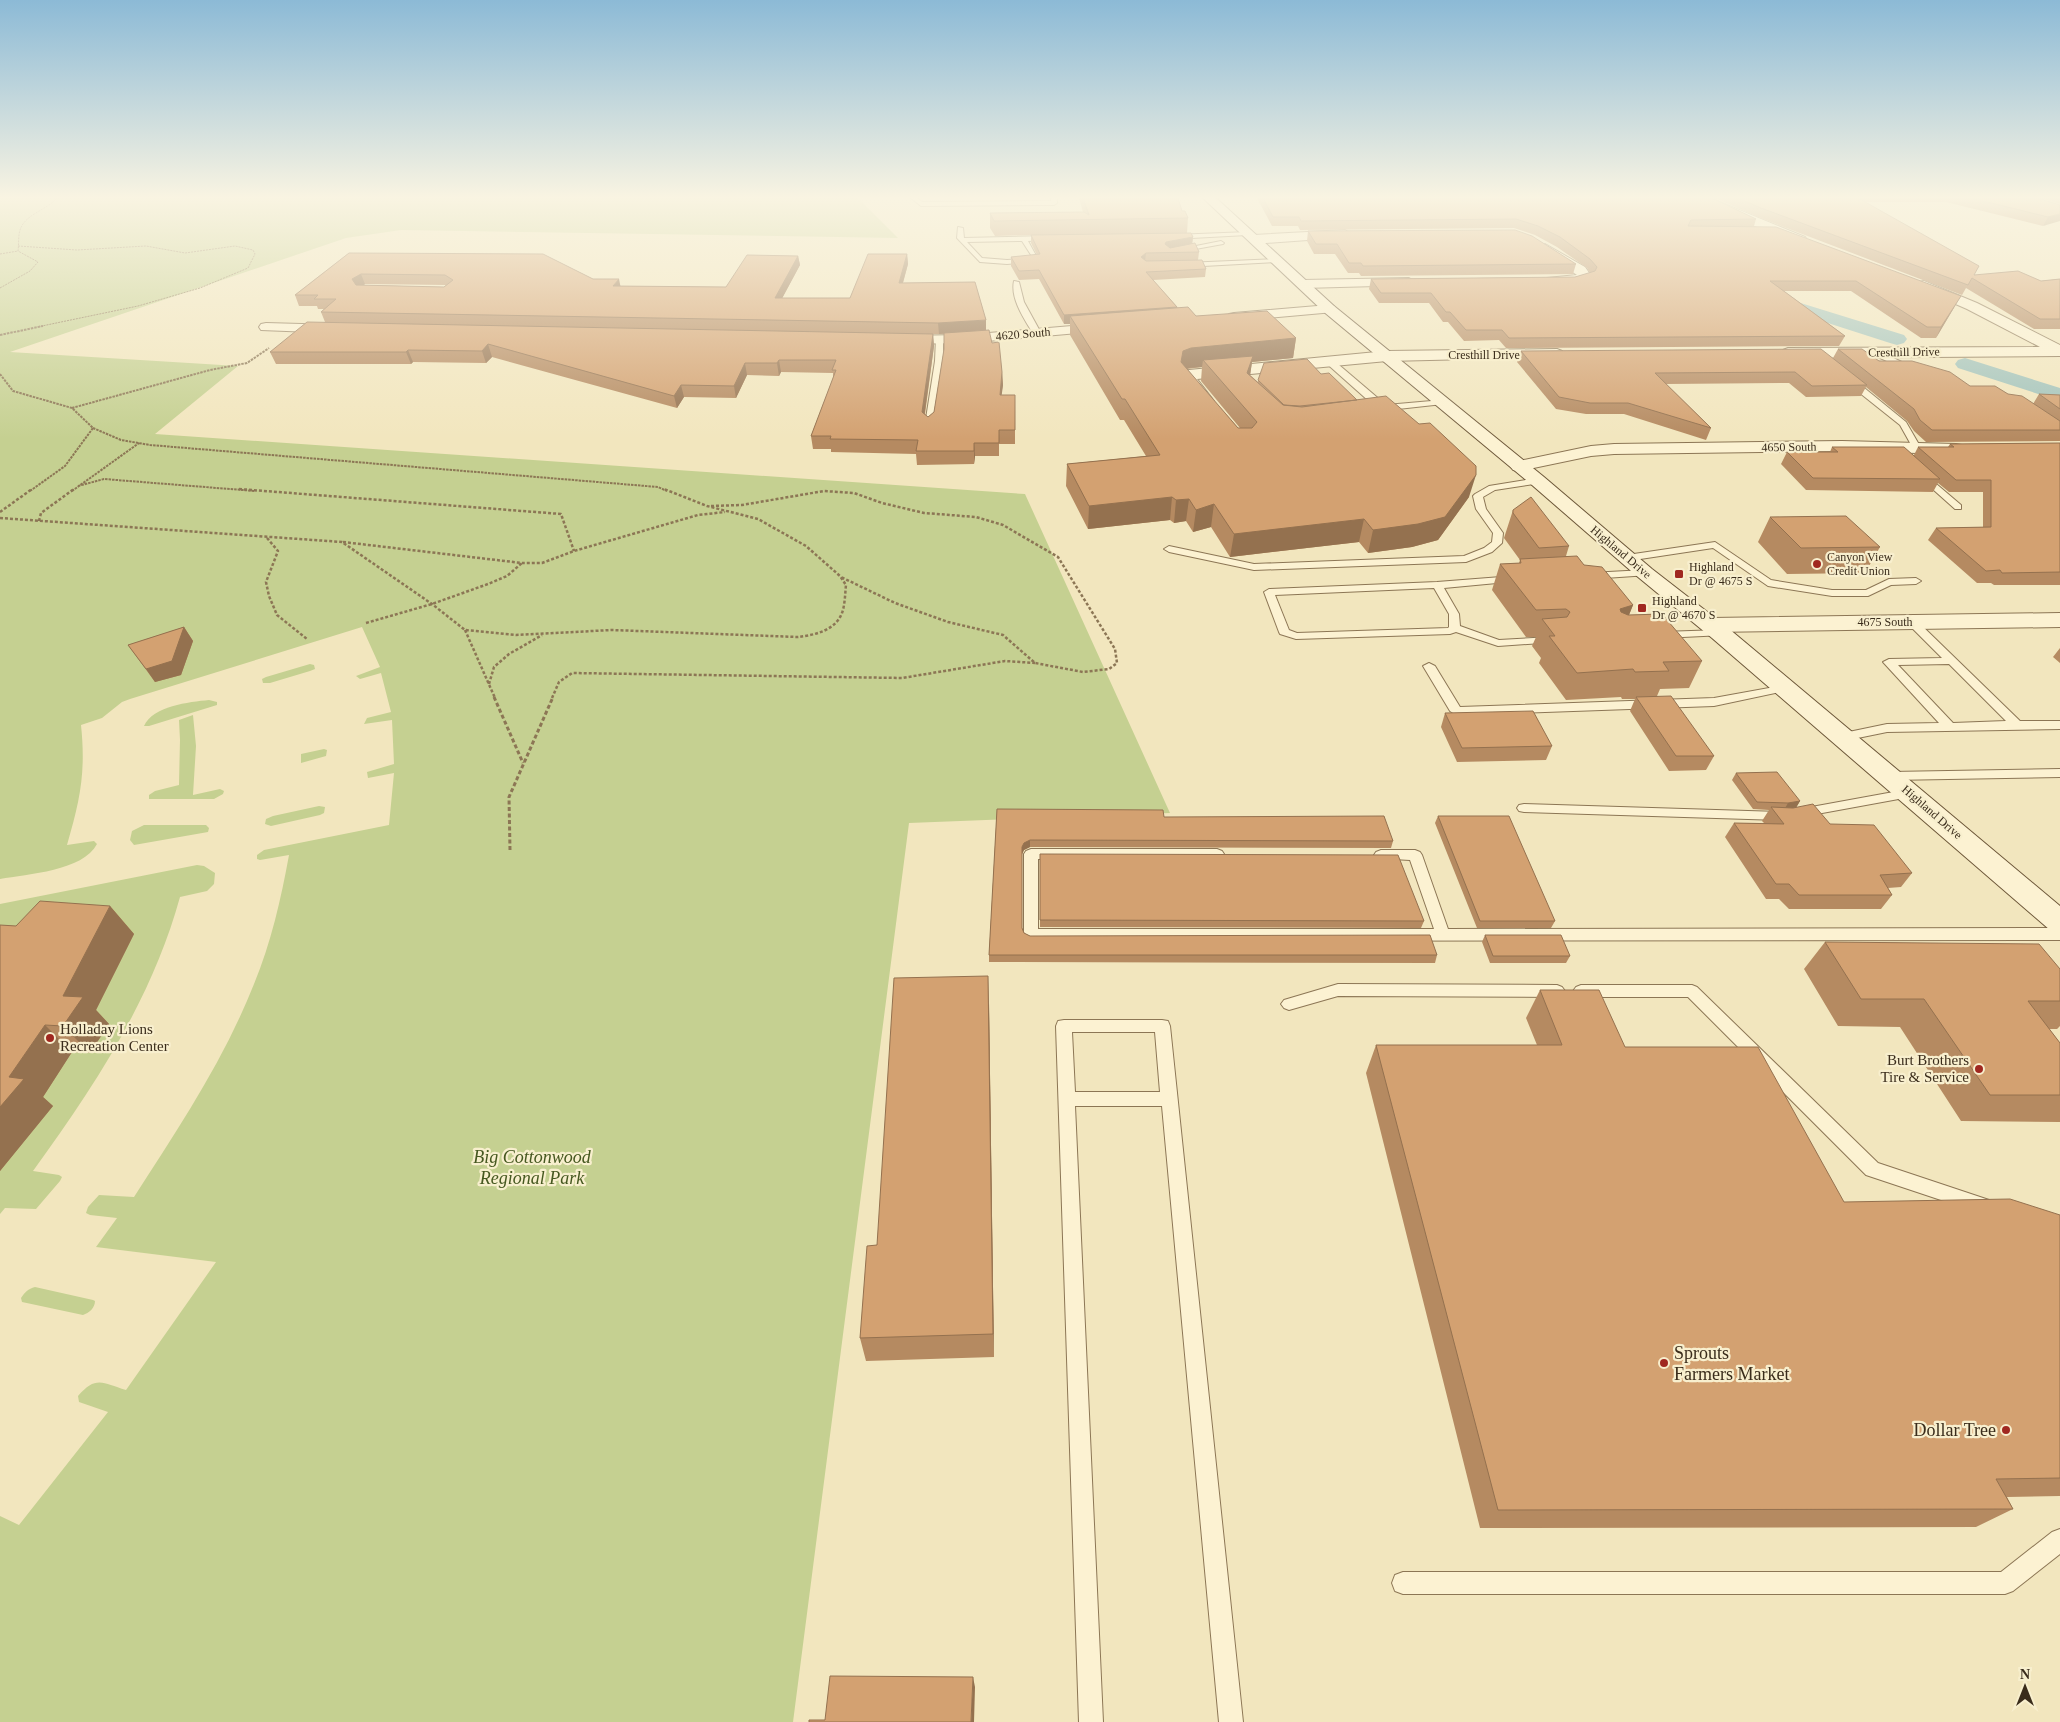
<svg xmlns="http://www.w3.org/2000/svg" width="2060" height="1722" font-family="Georgia,serif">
	<rect width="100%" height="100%" fill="#f2e6be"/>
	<path fill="#c5d091" d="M0,198H858L898,238L401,230L346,238L10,352L238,366L155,434L1025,494L1170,813L909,823L793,1722H0V1516L19,1525L108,1412L79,1402L78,1396C96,1375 103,1383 126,1390L216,1262L96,1247L117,1218L90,1215L86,1213L88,1207L99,1195L134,1197C178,1129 224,1060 254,984C271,943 281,899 289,855L260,860L257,859V855L264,850L389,825L394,773L368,778L367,772L394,764L392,720L364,724L367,718L391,712L381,673L360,679L356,676L380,667L362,627L130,699L122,702L102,718L81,725C86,773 80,800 67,845L94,841L97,844C83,871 28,874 0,879Z
		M310,664L314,665L315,669L310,671L270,683H263L262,679L266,677Z
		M209,700L217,702V705L149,726H144C153,706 189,702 209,700Z
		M193,715L196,746L193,795L220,789L224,791L223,794L214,799H149V795L155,791L179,785L180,740L179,720Z
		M324,749L327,750L326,756L301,763V754Z
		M319,806L325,807L324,813L320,815L271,826L265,824L266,819L273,816Z
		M144,825H206L209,828L208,832L134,845L130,840L132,831Z
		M197,865L204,866L215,873L214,884L207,891L180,897C152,999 94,1087 33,1171L59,1175L62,1177L60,1181L36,1209L5,1208L0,1214V904Z
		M35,1287L93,1300L95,1301C95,1308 89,1313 83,1315L22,1302L21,1298C25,1292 28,1289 35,1287Z"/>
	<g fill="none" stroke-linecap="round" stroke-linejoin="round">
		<path fill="#a2c3bb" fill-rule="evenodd" d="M1765,292L1904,335L1907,339L1904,343L1897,345L1890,343L1759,301L1756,297L1759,293Z
			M1965,358L2060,388V401L1958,368L1955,364L1958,360Z"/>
		<defs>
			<path id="lane" d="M911,198H917L922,202L1051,201V198H1057V203L1054,205L921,206Z
				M958,227L963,228L964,238L1049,236L1052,238L1049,240L1028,241L1039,261L1007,264L980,262L957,238ZM1022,241L1033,258L1007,260L982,258L967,242Z
				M1249,232L1247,235L1173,239L1170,237L1173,235Z
				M1221,241L1224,243L1223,244L1179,252L1176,250Z
				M1279,259V261L1277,262L1185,267L1182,265L1185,263Z
				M1014,281L1019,282L1024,302L1041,333L1040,335H1034C1025,320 1010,299 1014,281Z
				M936,338L943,340V361L933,425L929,428L925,425L935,361Z
				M1871,350H1877L1914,368L1907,370L1871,354Z
				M1326,359H1332L1386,405L1443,400L1447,402L1443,404L1380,411L1326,363Z
				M1846,378H1852L1906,422L1921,448L1920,450H1914L1900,425L1846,382Z
				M1921,471L1961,505V509H1955L1918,476V472Z
				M1538,478L1541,479V483L1495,490L1483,497L1486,509L1503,533L1502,543L1492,552L1466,562L1254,570L1169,552L1164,549L1169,546L1254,564L1464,556L1484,548L1492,542L1493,533L1476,509L1473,496L1475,494L1489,486Z
				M1715,542L1771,580L1832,590H1866L1889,579L1916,578L1921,581L1916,584L1891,585L1868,596H1832L1768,586L1713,548L1627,561L1622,558L1627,555Z
				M1645,570L1649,571L1650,573L1649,575L1590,579L1585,576L1590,573Z
				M1514,576L1519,579L1518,581L1444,588L1459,614L1460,626L1499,640L1552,637L1556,638L1558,640L1556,642L1498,646L1456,632L1450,634L1296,639L1280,634L1279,632L1264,592L1269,589L1437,582ZM1434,588L1449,614V627L1448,628L1297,633L1289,630L1275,595Z
				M1912,619L1916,620L2020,721H2060V729L1887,732L1843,741L1839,740L1837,737L1839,734L1887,724L1939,723L1883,662L1889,659L1942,658L1908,624L1907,622L1908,620ZM1949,664L2006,721L1953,723L1898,665Z
				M1720,630L1725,633L1724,635L1662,638L1656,635L1662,632Z
				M1429,663L1435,666L1460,707L1714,698L1785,685L1791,688L1785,691L1714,706L1456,715L1450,711L1423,666Z
				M2060,769V777L1891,780L1885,776L1891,772Z
				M1910,789L1916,793L1915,796L1784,820L1524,812L1519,811L1517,808L1519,805L1524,804L1784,812Z
				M1031,849H1217L1222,851L1224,854L1222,857L1217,859H1038V929H1434L1410,860L1376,858L1374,855L1376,852L1381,850H1415L1420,852L1422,855L1448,929L2060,928V940L1031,941L1026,939L1024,935V854L1026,851Z
				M1338,984L1557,985L1562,987L1565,991L1562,995L1557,997L1338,996L1289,1010L1284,1008L1281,1004L1284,1000Z
				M1581,985H1692L1697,987L1878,1163L1989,1200L1992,1206L1989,1212L1983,1214L1866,1175L1688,997H1581L1576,995L1573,991L1576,987Z
				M1064,1020H1162L1168,1021L1170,1026L1243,1722H1219L1162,1106H1075L1103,1722H1079L1056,1026L1058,1021ZM1072,1032H1155L1160,1092H1075Z
				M2060,1529V1554L2013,1591L2005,1594H1403L1395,1591L1392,1583L1395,1575L1403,1572H2001L2052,1532Z"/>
			<path id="street" d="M1695,198H1710L1805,237L1807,240L1801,244L1797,243L1727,215Z
				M1345,230L1351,234L1349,237L1266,243H1254L1248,239L1254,235Z
				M1545,244L1585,267L1592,277C1583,287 1560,287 1547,284L1545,281L1547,278L1577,275L1541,251L1539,248Z
				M1409,278L1416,282L1414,285L1303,288L1296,284L1303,280Z
				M1924,281L1977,303L2060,345V356L1788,358L1783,356L1780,353L1783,350L1788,348L2040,347L1967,309L1919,288L1917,285L1919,282Z
				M1329,305L1334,306L1336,309L1334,312L1234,321L1229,320L1227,317L1229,314L1234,313Z
				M266,323L337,325L342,326L344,329L342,332L337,333L261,330L259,327L261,324Z
				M1107,323L1112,324L1114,327L1112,330L965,343L895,344L890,343L888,340L890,337L895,336L965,335Z
				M1557,349L1562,351L1565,354L1562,357L1387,361L1197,379L1214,401L1212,404C1198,408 1188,392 1181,381L1183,372L1189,370L1387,351Z
				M1842,441L1956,444L1962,445L1965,449L1962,453L1956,454L1842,451L1614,454L1591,456L1519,471L1513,470L1510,466L1513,462L1519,461L1591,446L1614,444Z
				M2060,613V627L1711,632L1703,630L1700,625L1703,620L1711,618Z"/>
			<path id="secondary" d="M1203,198H1216L1334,306L1544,477L1652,569L1728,628L2060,906V933L2050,930L1712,638L1638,577L1532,485L1324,312Z"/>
		</defs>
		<use href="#lane" stroke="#8c7655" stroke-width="2"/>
		<use href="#street" stroke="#8c7655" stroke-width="2"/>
		<use href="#secondary" stroke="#6d5739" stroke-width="2"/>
		<path stroke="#8c7655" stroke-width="1" stroke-dasharray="2 1" stroke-linecap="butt" d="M18,246L77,250L146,246L185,253L235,246L253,250L255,254L248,268L200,288L138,306L37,327
			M0,254L18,251
			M0,288L30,271L38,262L18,251C19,244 18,237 20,230C25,214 47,210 57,198"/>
		<path stroke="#8c7655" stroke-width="2" stroke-dasharray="2.5 1" stroke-linecap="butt" d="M0,335L43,326
			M0,374L13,391L72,408L93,428L65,466L30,491
			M72,408L210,370L247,363L269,348
			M93,428L121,440L150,445L658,487L667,491
			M78,486L104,479L255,491
			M72,491L139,443"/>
		<path stroke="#8c7655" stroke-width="2.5" stroke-dasharray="3 2" stroke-linecap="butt" d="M239,489L561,514L574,551
			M711,506L742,505L824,491L854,493L882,503L924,513L976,517L1003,525L1058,557L1115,649L1117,663L1109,669L1083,672L1035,663L1003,635L948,622L895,603L841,577
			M0,512L32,489
			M0,518L342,542L432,604L465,630L516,635L612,630L798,637C814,635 835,631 842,613C845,605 845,594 846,585L840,576L806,546L758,519L707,506L664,489
			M39,521L41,513L74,489
			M267,538L278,551L266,582L269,596L277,615L307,639
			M343,542L522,563H542L574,551L698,515L725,512
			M366,623L432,604L488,584L507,576L522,563
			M465,630L495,698
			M489,684L494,667L509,654L542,635
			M552,698L559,682L572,673L902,678L1005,661L1035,663"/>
		<path stroke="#8c7655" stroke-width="3" stroke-dasharray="4 2.5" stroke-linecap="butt" d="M494,697L523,763
			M510,850L509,797L553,697"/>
		<use href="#lane" fill="#fcf2d2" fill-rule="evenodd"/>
		<use href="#street" fill="#fcf2d2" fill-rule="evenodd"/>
		<use href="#secondary" fill="#fcf2d2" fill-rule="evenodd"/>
	</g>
	<path fill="#b58a61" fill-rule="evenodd" d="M1079,198H1178L1182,211L1188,218L1187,233L1193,237L1192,244L1199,252L1198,260L1206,269L1205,277L1153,280L1177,307L1196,316L1296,338L1293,358L1252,362L1250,375L1258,382V380L1321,374L1357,400L1469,497L1438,540L1412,547L1368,553L1359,542L1230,557L1211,527L1193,532L1186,521L1174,523L1170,520L1088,529L1066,486L1067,464L1146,456L1124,420H1120L1070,335V324H1064L1039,279L1019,280L1011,266V257L1037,255L1031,243V235L995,236L990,228V213L1083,212ZM1202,367L1201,381L1240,428H1238L1187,369Z
		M1257,198H1712L1756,219L1754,226L1955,306L1936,338H1921L1851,291H1784L1845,336L1839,346L1506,348L1499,340L1464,341L1448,322H1443L1429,303H1379L1369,289L1371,279L1575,277L1590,273L1587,268L1557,247L1535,235L1514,228L1300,230L1298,226H1272Z
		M1715,198H2037L2060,205L2043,226L1946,202H1865L1974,275L2041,281L2060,279V329H2034L1966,288L1962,295L1758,217Z
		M2040,198H2060V204Z
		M1308,231L1576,264L1573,274L1361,276L1359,273H1348L1335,254H1314L1307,241Z
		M349,253L593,279L621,286L726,287L798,256L800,265L782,298H850L907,254L908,264L903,283L986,330L992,343L1002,372L1003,385L1001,395H1015V444H999V456H975L974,464L917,465L916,454L831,452V449H813L811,436L833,378V373L781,372L779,376L747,375L736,398L684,397L677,408L492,357L486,363L413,362L411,364H276L270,352L325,322L321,312L324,309H318L317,306H299L295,295ZM365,284L446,285L444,287L364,285ZM933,334H944V349L934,412L928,417L925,414L934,346Z
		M1838,349L1970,386L2008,394L2033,404L2039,394L2060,395V441L1926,442L1914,431L1907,421L1866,387L1861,396L1806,397L1789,383L1666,384L1711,428L1706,440L1624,414H1586L1556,409L1517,362L1521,351L1833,358Z
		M2060,443V585H1994L1991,583H1977L1928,540L1936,528L1983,527V492H1949L1938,483L1933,492L1806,490L1781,464L1787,452H1830L1832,447L1914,455L1918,447H1948L1950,444Z
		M1513,510L1569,546L1566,556L1584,565L1633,605L1629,615L1702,661L1689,688L1660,689L1657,696L1714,756L1706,770L1669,771L1630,711L1635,699H1622L1621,697L1566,700L1539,663L1541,658L1532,646L1536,637H1526L1492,590L1500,564L1519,563L1520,560L1504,538Z
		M1770,517L1880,547L1865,573L1787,574L1758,542Z
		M184,627L193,641L181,675L155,682L128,645Z
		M2060,648V663L2053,657Z
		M1445,713L1552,746L1546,760L1457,762L1441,727Z
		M1736,773L1800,801L1796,807L1830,824L1912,873L1901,887L1888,888L1892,895L1881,909H1789L1779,899H1766L1725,837L1734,823H1764L1762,821L1769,810L1753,809L1732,780Z
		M997,809L1164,817L1393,841L1391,848L1030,847L1024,850L1022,854V928L1024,933L1030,936L1437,955L1435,963L989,962V955Z
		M1438,816L1555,921L1551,928H1477L1435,823Z
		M1040,854L1424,921L1421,928L1040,927Z
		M110,906L134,934L96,1010L109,1024L90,1053L72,1052L43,1097L53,1106L0,1171V925L16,926Z
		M1485,935L1570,956L1566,963H1490L1482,942Z
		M1825,942L2060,969V1026L2057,1029H2049L2060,1043V1122L1961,1121L1900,1027L1838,1026L1804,969Z
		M1540,990L1625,1047L1844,1202L2060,1215V1496L2007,1497L2013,1509L1976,1527L1480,1528L1366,1073L1376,1045H1537L1526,1018Z
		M989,1003L994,1357L866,1361L860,1338L877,1245Z"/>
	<path fill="#94714f" d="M2060,214V221L2043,226L2048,217Z
		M1193,237L1192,245L1166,250L1165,244L1166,242Z
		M1146,253L1145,261L1141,257Z
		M907,254L908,264L900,293L899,283Z
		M798,256L800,265L777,308L775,298Z
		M361,274L365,284L356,290L352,279Z
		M619,279L621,289L613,286Z
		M1961,296L1955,306L1936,338L1941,327Z
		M1177,307L1176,315L1070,316V324H1064V315Z
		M986,320V330L939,334L938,323Z
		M933,334L934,346L923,425L922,412Z
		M1296,338L1293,358L1252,362L1250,376L1203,360L1202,367L1189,368L1181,372V362L1183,351L1191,348Z
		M488,344L492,357L486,363L482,351Z
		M408,350L413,362L411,364L406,352Z
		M779,360L781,372L779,376L777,363Z
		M745,363L747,375L736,398L734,386Z
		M1002,372L1003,385L1000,408V395Z
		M681,385L684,397L677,408L674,396Z
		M974,443L975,456L974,464Z
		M1476,475L1469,497L1438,540L1412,547L1368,553L1373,530Z
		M1172,497L1170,520L1088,529L1089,506Z
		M1189,499L1186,521L1174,523L1176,500Z
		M1214,504L1211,527L1193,532L1196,510Z
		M1364,519L1359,542L1230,557L1234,534Z
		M1633,605L1622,632L1620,609Z
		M184,627L193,641L181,675L155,682L146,669Z
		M1800,801L1796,808L1784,810L1788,803Z
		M1030,840V847L1024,850L1022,854V847L1024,843Z
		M110,906L134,934L96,1010L109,1024L90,1053L63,1026V996Z
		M988,976L989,1003L994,1357L993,1334Z
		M45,1025L72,1052L43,1097L53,1106L0,1171V1107L9,1077Z
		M973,1677L975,1687L974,1722H971Z"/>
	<path fill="#d3a171" stroke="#94714f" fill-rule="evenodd" d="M1083,198H1178L1182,211H1185L1188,218L994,221L990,213L1084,212L1089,215Z
		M1263,198H1712L1756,219L1691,220L1688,226L1776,227L1961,296L1941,327H1927L1856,281H1770L1845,336L1509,338L1502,330H1466L1450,312H1446L1431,293H1381L1371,279L1575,277L1595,271L1597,267L1590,259L1560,237L1538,226L1516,219L1301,221L1299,217H1273Z
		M1738,198H1858L1979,266L1974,275L2018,271L2041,281L2060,279V319H2040L1972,278L1968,285L1761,208Z
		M1971,198H2037L2060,205V214L2048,217Z
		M1515,230L1532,236L1576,264L1363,266L1361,263H1349L1337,244H1316L1308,231Z
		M1191,233L1193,237L1166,242L1165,244L1170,248L1195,243L1199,252L1146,253L1141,257L1146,261L1202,260L1206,269L1146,272L1177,307L1064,315L1039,270L1019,271L1011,257L1040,254L1031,235Z
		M349,253L543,254L593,279H619L613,286L726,287L747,255L798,256L775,298H850L868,254H907L899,283L975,282L986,320L938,323L321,312L336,299H314L318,295H295ZM361,274L445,275L453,280L444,287L356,285L352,279Z
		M1188,307L1196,316L1267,311L1296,338L1191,348L1183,351L1181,362L1238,428H1252L1257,422L1203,360L1253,356L1247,373L1283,405L1302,407L1386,396L1419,424L1430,423L1476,466V475L1445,517L1418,524L1373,530L1364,519L1234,534L1214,504L1196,510L1189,499L1176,500L1172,497L1089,506L1067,464L1160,455L1125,399H1122L1070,316Z
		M307,322L933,334L922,412L928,417L934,412L944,349V333L989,330L992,343L999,342L1002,372L1000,395H1015V430H999V443H974V451H916L918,440L830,439L831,436H811L836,370H832L836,360H779L777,363H745L734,386L681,385L674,396L488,344L482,351L408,350L406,352H270Z
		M1821,349L1867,385L1812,386L1795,372L1655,373L1711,428L1628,403H1590L1559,397L1521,351Z
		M1838,349H1862L1879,361H1912L1950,372L1970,386H1995L2008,394L2022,396L2060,421V430H1932L1920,420L1914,409Z
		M1307,359L1321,374L1329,373L1357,400L1300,406L1284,405L1258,380L1264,363Z
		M2039,394L2060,395V409Z
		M2060,443V572L2002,573L2000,570L1986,571L1936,528L1991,527V480H1956L1918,447H1954L1950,444Z
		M1832,447H1904L1940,479L1813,478L1787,452H1838Z
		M1531,497L1569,546L1539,548L1513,513V510Z
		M1846,516L1880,547L1801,548L1770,517Z
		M1577,556L1584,565L1602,567L1633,605L1620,609L1621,612L1628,615L1662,614L1702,661L1663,662L1669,671L1635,672L1633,669L1577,673L1549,636H1555L1542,619L1567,617L1570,612L1566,609L1536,610L1500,564L1521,563L1520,559Z
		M184,627L172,661L146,669L128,645Z
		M1671,696L1714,756H1676L1636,697Z
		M1533,711L1552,746L1462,748L1445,713Z
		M1777,772L1800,801L1788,803L1757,802L1736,773Z
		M1813,804L1830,824L1874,825L1912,873L1880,875L1892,895H1799L1789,884H1776L1734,823L1784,824L1771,807L1793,808Z
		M997,809L1163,810L1164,817L1384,816L1393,841L1030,840L1024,843L1022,847V928L1024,933L1030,936L1430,935L1437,955H989Z
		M1438,816H1509L1555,921H1480Z
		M1040,854L1398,855L1424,921L1040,920Z
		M40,901L110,906L63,996L83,997L63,1026L45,1025L9,1077L24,1079L0,1107V925L16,926Z
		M1485,935H1561L1570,956H1493Z
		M1825,942L2039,944L2060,969V1001H2028L2060,1043V1095H1990L1924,999H1861Z
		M988,976L993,1334L860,1338L867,1246L877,1245L894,978Z
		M1540,990H1599L1625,1047H1758L1844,1202L2010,1199L2060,1215V1478L1996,1479L2013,1509L1498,1510L1376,1045H1562Z
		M830,1676L973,1677L971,1722H809V1720H825Z"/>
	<linearGradient id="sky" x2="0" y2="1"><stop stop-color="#8cbad6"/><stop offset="0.45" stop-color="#f9f4e2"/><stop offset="1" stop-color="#f9f4e2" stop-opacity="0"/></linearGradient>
	<rect width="2060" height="439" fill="url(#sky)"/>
	<g fill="#a02820" stroke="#f8efce" stroke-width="2">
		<circle cx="1817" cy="564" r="5"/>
		<rect x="1674" y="569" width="10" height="10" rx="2.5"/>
		<rect x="1637" y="603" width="10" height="10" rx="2.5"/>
		<circle cx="50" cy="1038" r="5"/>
		<circle cx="1979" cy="1069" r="5"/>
		<circle cx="1664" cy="1363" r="5"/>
		<circle cx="2006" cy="1430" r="5"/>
	</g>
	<g text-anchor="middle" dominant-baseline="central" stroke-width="4.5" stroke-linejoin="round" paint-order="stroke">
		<g font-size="12" fill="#3a2c1b" stroke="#f8efce">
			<text transform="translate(1023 334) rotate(-5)">4620 South</text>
			<text transform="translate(1904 352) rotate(-1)">Cresthill Drive</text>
			<text x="1484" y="355">Cresthill Drive</text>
			<text transform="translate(1789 447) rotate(-1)">4650 South</text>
			<text transform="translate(1621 552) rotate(40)">Highland Drive</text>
			<text x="1885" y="622">4675 South</text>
			<text transform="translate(1932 812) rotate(41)">Highland Drive</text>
		</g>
		<g font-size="12" fill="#3a2c1b" stroke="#f8efce" text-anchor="start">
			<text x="1827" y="557">Canyon View<tspan x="1827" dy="14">Credit Union</tspan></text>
			<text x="1689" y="567">Highland<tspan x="1689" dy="14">Dr @ 4675 S</tspan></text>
			<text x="1652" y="601">Highland<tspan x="1652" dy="14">Dr @ 4670 S</tspan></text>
		</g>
		<g font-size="15" fill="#3a2c1b" stroke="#f8efce" text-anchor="start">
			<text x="60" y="1029">Holladay Lions<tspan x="60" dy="17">Recreation Center</tspan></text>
			<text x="1969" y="1060" text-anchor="end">Burt Brothers<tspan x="1969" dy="17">Tire &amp; Service</tspan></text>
		</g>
		<g font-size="18" font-style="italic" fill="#465820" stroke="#f8efce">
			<text x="532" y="1157">Big Cottonwood<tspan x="532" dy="21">Regional Park</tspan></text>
		</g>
		<g font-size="18" fill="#3a2c1b" stroke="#f8efce" text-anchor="start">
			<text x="1674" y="1353">Sprouts<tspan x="1674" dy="21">Farmers Market</tspan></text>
			<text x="1996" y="1430" text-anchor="end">Dollar Tree</text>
		</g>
	</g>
	<g transform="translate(2025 1687)" stroke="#f8efce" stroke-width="4" paint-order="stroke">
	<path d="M0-4L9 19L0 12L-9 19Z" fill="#3a2c1b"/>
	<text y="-8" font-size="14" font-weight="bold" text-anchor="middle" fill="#3a2c1b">N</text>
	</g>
</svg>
